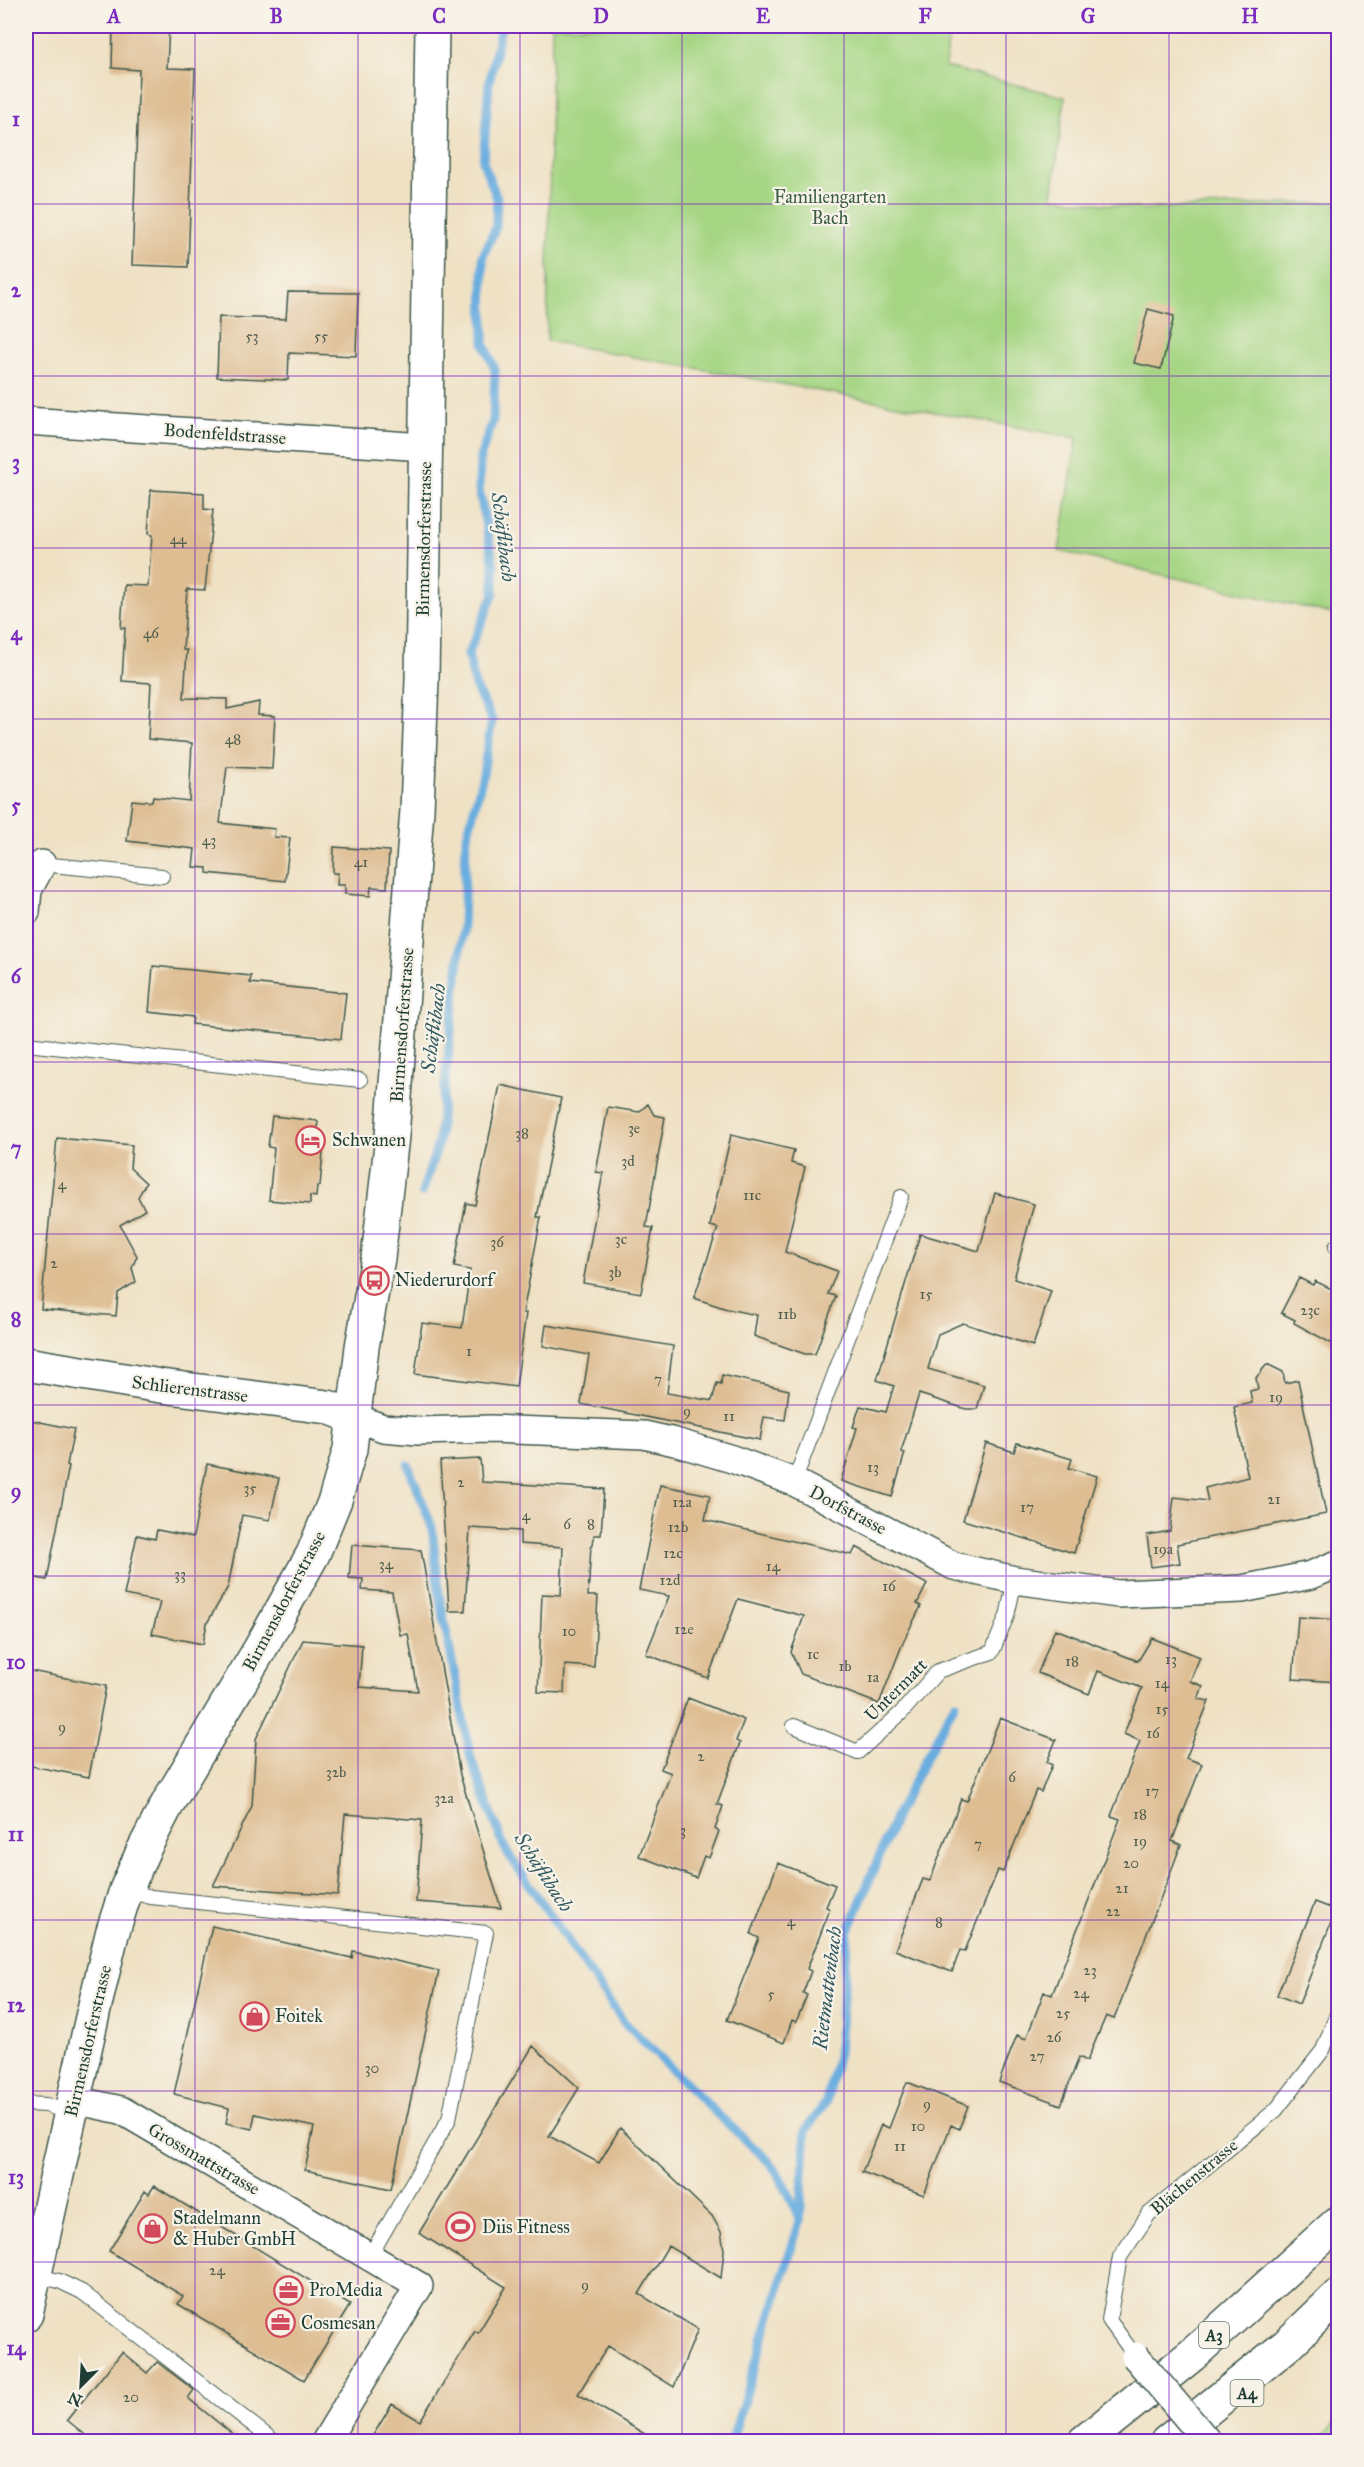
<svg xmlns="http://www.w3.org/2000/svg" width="1364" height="2467" font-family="'IM FELL Great Primer',serif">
	<rect width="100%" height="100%" fill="#f7f3e8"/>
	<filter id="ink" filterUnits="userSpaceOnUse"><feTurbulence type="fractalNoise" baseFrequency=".0167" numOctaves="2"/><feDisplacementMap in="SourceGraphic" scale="12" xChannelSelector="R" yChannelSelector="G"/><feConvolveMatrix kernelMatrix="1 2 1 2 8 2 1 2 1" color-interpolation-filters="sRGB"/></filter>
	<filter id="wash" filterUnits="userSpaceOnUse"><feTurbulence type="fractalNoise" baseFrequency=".008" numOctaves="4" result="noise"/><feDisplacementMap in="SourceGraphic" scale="24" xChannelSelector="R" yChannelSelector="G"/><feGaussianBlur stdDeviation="1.35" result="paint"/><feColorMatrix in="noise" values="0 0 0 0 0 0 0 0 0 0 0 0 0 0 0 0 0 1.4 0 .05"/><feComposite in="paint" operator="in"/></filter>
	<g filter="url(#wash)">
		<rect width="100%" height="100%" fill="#efe1c4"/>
		<path fill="#a6d684" stroke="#628a5c" stroke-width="1.5" d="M552,26H949L946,67L1065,97L1052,197L1141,209L1338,202V615L1059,551L1077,438L547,341Z
			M1338,2420V2441H1317Z"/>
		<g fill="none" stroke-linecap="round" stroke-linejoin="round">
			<path stroke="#6aaedf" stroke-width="9" d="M422,1193L438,1144L463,926L466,840L482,779L492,720L475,686L468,654L494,594V566L479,490L480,457L493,420L495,370L484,343L483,256L496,227L497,198L483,162L489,84L501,26
				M408,1465L432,1527L439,1594L471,1759L505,1849L623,2021L716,2113L771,2163L790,2196L800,2221
				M731,2442L800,2221L806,2130L826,2102L839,2048L848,1932L897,1813L955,1703"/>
		</g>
		<g id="blocks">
			<path fill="#debd93" d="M113,26H169L167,68L195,69L188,267L132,265L139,70L112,68Z
				M288,292L358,293L356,356L289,353L288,380L217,377L219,317L286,319Z
				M1148,309L1174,316L1161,369L1134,363Z
				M151,490L204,493V509L213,510L205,590L187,589L183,650H187L184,698L227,699V709L259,702L258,715L275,716L272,769L227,767L220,823L275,829L274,837L290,838L285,881L207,873V868L193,867L195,849L127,841L132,800L152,802L153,797L189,801L192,743L148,739L151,683L122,681L125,628H121L124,585L148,586L152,535L148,534Z
				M334,847L389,851L387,888L371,887L370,896L345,894V885H337L338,873H333Z
				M153,966L251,976L250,983L346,993L341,1039L192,1024L193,1017L149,1012Z
				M500,1085L561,1098L537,1217H541L523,1313H526L516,1387L415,1374L422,1323L462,1328L470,1270L454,1267L466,1203L475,1205Z
				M648,1104L654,1115L665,1117L646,1227L653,1228L641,1293L583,1283L603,1173L596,1172L608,1107L639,1112Z
				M272,1116L318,1121L316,1140L324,1141L320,1186H317L316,1197L310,1196V1204L269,1200L274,1148L268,1147Z
				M731,1135L794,1150L791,1163L805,1167L785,1252L837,1271L828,1294L836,1296L815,1354H805L754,1336L757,1315L727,1309L694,1298L718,1228L710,1226Z
				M57,1138L132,1145L130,1168L146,1183L138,1197L145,1210L120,1225L137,1256L132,1268L136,1282L118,1293L116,1316L41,1309Z
				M995,1193L1034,1204L1014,1279L1051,1291L1033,1346L963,1323L938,1334L928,1369L984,1385L977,1409H966L919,1394L901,1452L905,1453L892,1497L841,1481L857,1428L853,1427L860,1406L886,1412L894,1386L877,1380L920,1234L979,1251Z
				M1299,1278L1313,1285L1315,1281L1338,1292V1347L1294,1323L1295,1320L1281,1313Z
				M546,1325L673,1346L667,1393L712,1401L717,1383L721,1384L722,1375L789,1390L785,1420L764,1417L760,1440L581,1404L589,1355L543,1346Z
				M1267,1364L1283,1372L1285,1383L1298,1380L1326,1514L1177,1544L1180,1563L1151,1567L1147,1535L1170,1531L1174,1497L1208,1501L1205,1488L1248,1477L1234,1407L1252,1403L1250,1391L1258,1389L1256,1378Z
				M26,1419L74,1429L67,1465L69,1466L47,1580L26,1576Z
				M986,1443L1014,1452L1017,1443L1072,1459L1069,1468L1097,1476L1074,1553L963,1520Z
				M480,1459L482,1482L604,1489L601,1535H594L593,1545H591L588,1596H598L594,1667L565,1665L564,1693L538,1692L542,1594L561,1595L563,1547L520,1544V1531L470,1528L465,1611H449L440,1461Z
				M207,1464L279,1478L270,1520L242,1515L228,1587L207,1623L203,1644L152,1634L160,1602L124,1595L137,1535L155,1539L157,1530L193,1537Z
				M660,1485L710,1495L705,1520L852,1555L856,1547L927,1584L917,1604L921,1606L904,1640L879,1704L801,1674L791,1652L804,1616L738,1599L708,1678L646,1654L669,1596L639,1590Z
				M352,1545L421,1550L460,1775L501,1908L416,1902L422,1820L345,1814L338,1895L213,1886L252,1806L256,1739L303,1640L362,1645L359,1687L418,1691L408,1634L400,1635L392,1592L362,1590L363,1579L349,1578Z
				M1298,1617L1338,1620V1682L1293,1679Z
				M1055,1629L1138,1661L1152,1638L1200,1657L1190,1681L1203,1686L1198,1699L1209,1701L1186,1758L1202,1764L1172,1841L1181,1845L1114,2019L1106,2016L1087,2061L1079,2057L1061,2105L999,2082L1017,2035L1026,2039L1044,1992L1052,1995L1120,1819L1111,1816L1140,1741L1124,1734L1142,1688L1098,1671L1089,1694L1038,1673Z
				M26,1670L106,1686L89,1777L26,1765Z
				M688,1698L744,1720L736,1741L740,1743L717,1804L723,1806L715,1829L719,1831L709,1858L704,1856L696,1878L639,1856L671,1773L661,1769Z
				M1000,1718L1056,1740L1047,1762L1052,1765L1041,1792L1036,1790L1003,1872L998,1870L965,1951L960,1950L952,1972L895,1950L923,1879L930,1881L961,1799L967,1801Z
				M778,1863L835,1885L826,1907L830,1909L807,1969L811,1971L803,1993L807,1995L796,2022L792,2020L784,2043L727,2020L759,1938L751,1934Z
				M1315,1902L1336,1910L1299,2004L1277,1995Z
				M212,1926L352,1958L353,1951L439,1971L391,2189L305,2170L314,2127L255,2114L252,2129L226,2123L229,2108L174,2094Z
				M533,2046L579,2088L549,2136L599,2163L620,2128L712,2216L721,2232L724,2250L721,2278L668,2246L639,2294L698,2329L674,2387L608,2346L578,2394L658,2442H369L392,2404L420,2421L475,2331L478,2333L506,2287L419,2233Z
				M907,2082L968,2106L959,2129L951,2125L924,2195L862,2172L881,2125L889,2128Z
				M154,2186L350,2305L304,2380L178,2304L183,2296L109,2251L145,2191L149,2194Z
				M122,2352L147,2373L157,2362L194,2390L188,2398L242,2442H94L67,2420Z"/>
		</g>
	</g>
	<g filter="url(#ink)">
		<use href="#blocks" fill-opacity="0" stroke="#3e564a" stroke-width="1.5"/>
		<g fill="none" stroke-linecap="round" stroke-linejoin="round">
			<defs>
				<path id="service" d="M42,864L162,876
					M26,1044L360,1080
					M1336,1247L1338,1249
					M794,1482L901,1197
					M794,1726L858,1752L901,1713L938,1671L992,1652L1007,1616L1015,1580
					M126,1890L151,1897L486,1933L449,2119L370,2256
					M26,2104L46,2105L71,2113
					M34,2275L59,2281L82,2292L275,2442
					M1135,2356L1109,2320L1120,2257L1149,2214L1276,2110L1323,2050L1338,2012"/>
				<path id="minor" d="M26,421L425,447
					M26,912L28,890L42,864
					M354,1417L383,1428L418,1431L491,1429L644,1435L675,1442L732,1459L794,1482L954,1566L1015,1580L1118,1594L1242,1589L1311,1575L1338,1564
					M74,2100L121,2110L419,2286L325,2442"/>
				<path id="tertiary" d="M26,1364L161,1386L328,1407L354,1417"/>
				<path id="secondary" d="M26,2314L91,2022L112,1934L126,1890L143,1851L169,1801L260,1649L313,1554L335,1500L350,1449L362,1347L378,1258L392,1136L417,810L422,680L432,26"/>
				<path id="motorway" d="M1084,2442L1192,2355L1338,2223
					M1167,2442L1287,2345L1338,2296"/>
			</defs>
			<use href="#service" stroke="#3e564a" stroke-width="16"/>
			<use href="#minor" stroke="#3e564a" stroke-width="30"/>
			<use href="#tertiary" stroke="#3e564a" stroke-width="36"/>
			<use href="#secondary" stroke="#3e564a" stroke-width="36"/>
			<use href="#motorway" stroke="#3e564a" stroke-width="36"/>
			<use href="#service" stroke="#fff" stroke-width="14"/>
			<use href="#minor" stroke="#fff" stroke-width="27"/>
			<use href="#tertiary" stroke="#fff" stroke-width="33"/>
			<use href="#secondary" stroke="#fff" stroke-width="33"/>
			<use href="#motorway" stroke="#fff" stroke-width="33"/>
			<defs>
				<path id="minor-bridge" d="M1135,2356L1208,2442"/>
			</defs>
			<use href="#minor-bridge" stroke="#3e564a" stroke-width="30" stroke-linecap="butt"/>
			<use href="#minor-bridge" stroke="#fff" stroke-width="27"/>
		</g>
	</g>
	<path fill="none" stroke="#7b2cbf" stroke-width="1.5" stroke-opacity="0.55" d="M195,26V2442M358,26V2442M520,26V2442M682,26V2442M844,26V2442M1006,26V2442M1169,26V2442M26,204H1338M26,376H1338M26,548H1338M26,719H1338M26,891H1338M26,1062H1338M26,1234H1338M26,1405H1338M26,1576H1338M26,1748H1338M26,1920H1338M26,2091H1338M26,2262H1338"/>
	<defs>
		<symbol id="hotel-ring" viewBox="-11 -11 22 22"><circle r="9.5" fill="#f7f3e8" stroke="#d1495b" stroke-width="1.5"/><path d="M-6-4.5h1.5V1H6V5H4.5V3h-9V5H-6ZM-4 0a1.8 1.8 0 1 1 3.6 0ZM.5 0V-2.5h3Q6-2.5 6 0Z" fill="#d1495b"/></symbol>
		<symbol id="bus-ring" viewBox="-11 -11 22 22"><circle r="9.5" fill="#f7f3e8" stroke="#d1495b" stroke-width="1.5"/><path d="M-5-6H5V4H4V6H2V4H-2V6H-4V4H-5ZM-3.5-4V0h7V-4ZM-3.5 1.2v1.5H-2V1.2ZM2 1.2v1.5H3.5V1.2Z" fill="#d1495b"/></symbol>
		<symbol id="shop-ring" viewBox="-11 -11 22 22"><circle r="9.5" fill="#f7f3e8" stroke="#d1495b" stroke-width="1.5"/><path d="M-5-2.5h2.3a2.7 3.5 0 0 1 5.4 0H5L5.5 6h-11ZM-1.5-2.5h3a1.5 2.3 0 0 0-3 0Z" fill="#d1495b"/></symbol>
		<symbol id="stadium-ring" viewBox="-11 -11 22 22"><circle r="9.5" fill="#f7f3e8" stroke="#d1495b" stroke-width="1.5"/><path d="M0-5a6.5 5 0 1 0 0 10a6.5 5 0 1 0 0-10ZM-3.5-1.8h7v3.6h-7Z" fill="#d1495b"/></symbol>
		<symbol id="office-ring" viewBox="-11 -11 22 22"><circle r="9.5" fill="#f7f3e8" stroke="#d1495b" stroke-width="1.5"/><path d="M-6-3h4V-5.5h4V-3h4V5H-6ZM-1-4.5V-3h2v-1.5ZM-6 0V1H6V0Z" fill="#d1495b"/></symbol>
	</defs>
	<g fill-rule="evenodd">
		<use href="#hotel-ring" x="294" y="1124" width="33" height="33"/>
		<use href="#bus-ring" x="358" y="1264" width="33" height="33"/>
		<use href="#shop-ring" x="238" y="2000" width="33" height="33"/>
		<use href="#stadium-ring" x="444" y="2210" width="33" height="33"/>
		<use href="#shop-ring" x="136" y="2212" width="33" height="33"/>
		<use href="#office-ring" x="272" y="2274" width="33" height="33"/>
		<use href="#office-ring" x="264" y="2306" width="33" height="33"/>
	</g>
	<g text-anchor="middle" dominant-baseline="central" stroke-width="4.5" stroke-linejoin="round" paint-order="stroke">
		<g font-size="15" fill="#4f5d4c">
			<text x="252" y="336">53</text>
			<text x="321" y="336">55</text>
			<text x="178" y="539">44</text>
			<text x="151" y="633">46</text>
			<text x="233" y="739">48</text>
			<text x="209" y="840">43</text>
			<text x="361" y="862">41</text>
			<text x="634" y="1128">3e</text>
			<text x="522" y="1133">38</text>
			<text x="628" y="1161">3d</text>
			<text x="62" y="1184">4</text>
			<text x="752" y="1195">11c</text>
			<text x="621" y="1239">3c</text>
			<text x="497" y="1242">36</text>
			<text x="54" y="1263">2</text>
			<text x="615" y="1272">3b</text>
			<text x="926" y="1294">15</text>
			<text x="1310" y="1310">23c</text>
			<text x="787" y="1314">11b</text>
			<text x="469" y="1351">1</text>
			<text x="658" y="1379">7</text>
			<text x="1276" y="1397">19</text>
			<text x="687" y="1411">9</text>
			<text x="729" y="1416">11</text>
			<text x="873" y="1467">13</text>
			<text x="461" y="1482">2</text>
			<text x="250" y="1488">35</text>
			<text x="1274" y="1499">21</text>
			<text x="682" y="1502">12a</text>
			<text x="1027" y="1507">17</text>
			<text x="526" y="1515">4</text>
			<text x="567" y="1524">6</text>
			<text x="591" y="1524">8</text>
			<text x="678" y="1527">12b</text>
			<text x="1163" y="1549">19a</text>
			<text x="673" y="1553">12c</text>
			<text x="386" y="1564">34</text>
			<text x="773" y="1566">14</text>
			<text x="180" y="1574">33</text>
			<text x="670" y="1580">12d</text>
			<text x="889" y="1586">16</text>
			<text x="684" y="1629">12e</text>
			<text x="569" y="1631">10</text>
			<text x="813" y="1654">1c</text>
			<text x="1171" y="1659">13</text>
			<text x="1072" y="1661">18</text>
			<text x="845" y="1666">1b</text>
			<text x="873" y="1677">1a</text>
			<text x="1162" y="1683">14</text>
			<text x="1162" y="1709">15</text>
			<text x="62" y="1727">9</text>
			<text x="1153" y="1733">16</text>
			<text x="701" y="1756">2</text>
			<text x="336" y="1772">32b</text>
			<text x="1012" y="1777">6</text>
			<text x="1152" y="1791">17</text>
			<text x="444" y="1798">32a</text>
			<text x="1140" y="1814">18</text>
			<text x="683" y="1830">3</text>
			<text x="1140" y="1841">19</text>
			<text x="978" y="1844">7</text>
			<text x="1131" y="1863">20</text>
			<text x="1122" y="1888">21</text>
			<text x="1113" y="1911">22</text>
			<text x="791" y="1921">4</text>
			<text x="939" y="1922">8</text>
			<text x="1090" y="1970">23</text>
			<text x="1081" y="1993">24</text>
			<text x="771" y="1994">5</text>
			<text x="1063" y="2013">25</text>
			<text x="1054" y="2037">26</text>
			<text x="1037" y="2056">27</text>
			<text x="372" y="2068">30</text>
			<text x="927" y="2104">9</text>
			<text x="918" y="2126">10</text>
			<text x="900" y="2146">11</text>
			<text x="217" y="2270">24</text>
			<text x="585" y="2285">9</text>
			<text x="131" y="2397">20</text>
		</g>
		<g fill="#f7f3e8" stroke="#60746a" stroke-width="1.5">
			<rect x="1199" y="2322" width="30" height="26" rx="4.5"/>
			<rect x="1230.5" y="2380" width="33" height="26" rx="4.5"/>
		</g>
		<g font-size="16" font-weight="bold" fill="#1f3d34">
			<text x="1214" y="2335">A3</text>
			<text x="1247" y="2393">A4</text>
		</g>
		<g font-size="18" fill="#3a5c44" stroke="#f7f3e8">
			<text x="830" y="197">Familiengarten<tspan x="830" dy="21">Bach</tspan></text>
		</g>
		<g font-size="18" fill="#1f3d34" stroke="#f7f3e8">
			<text transform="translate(225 434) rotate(4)">Bodenfeldstrasse</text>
			<text transform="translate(424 539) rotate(-89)">Birmensdorferstrasse</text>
			<text transform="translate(402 1025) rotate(-86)">Birmensdorferstrasse</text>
			<text transform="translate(190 1389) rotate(7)">Schlierenstrasse</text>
			<text transform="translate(848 1510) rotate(28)">Dorfstrasse</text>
			<text transform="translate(284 1601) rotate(-62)">Birmensdorferstrasse</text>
			<text transform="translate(896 1690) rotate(-45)">Untermatt</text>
			<text transform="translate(88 2041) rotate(-77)">Birmensdorferstrasse</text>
			<text transform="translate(204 2159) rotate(30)">Grossmattstrasse</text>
			<text transform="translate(1194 2177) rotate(-40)">Blächenstrasse</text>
		</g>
		<g font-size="18" fill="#1f3d34" stroke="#f7f3e8" text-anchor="start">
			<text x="332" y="1140">Schwanen</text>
			<text x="395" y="1280">Niederurdorf</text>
			<text x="275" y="2016">Foitek</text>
			<text x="173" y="2218">Stadelmann<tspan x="173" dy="21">&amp; Huber GmbH</tspan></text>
			<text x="482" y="2227">Diis Fitness</text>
			<text x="309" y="2290">ProMedia</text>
			<text x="301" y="2323">Cosmesan</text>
		</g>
		<g font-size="20" font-style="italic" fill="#32595f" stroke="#f7f3e8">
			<text transform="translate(504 537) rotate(83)">Schäflibach</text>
			<text transform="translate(433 1028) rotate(-83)">Schäflibach</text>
			<text transform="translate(544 1872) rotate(57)">Schäflibach</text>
			<text transform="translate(827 1988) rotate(-83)">Rietmattenbach</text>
		</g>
	</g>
	<rect width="1364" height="2467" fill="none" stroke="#f7f3e8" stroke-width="66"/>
	<g transform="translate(81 2386) rotate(204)" stroke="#f7f3e8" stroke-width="4.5" paint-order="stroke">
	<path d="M0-4.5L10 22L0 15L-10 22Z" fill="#1f3d34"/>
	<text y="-9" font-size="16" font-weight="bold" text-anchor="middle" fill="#1f3d34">N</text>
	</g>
	<rect x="33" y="33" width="1298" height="2401" fill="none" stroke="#7b2cbf" stroke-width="2"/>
	<g font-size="20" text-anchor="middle" font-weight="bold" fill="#7b2cbf">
		<text x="114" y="23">A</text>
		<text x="276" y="23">B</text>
		<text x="439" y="23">C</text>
		<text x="601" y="23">D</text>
		<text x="763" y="23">E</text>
		<text x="925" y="23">F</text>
		<text x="1088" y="23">G</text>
		<text x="1250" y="23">H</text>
		<text x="16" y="126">1</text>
		<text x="16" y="297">2</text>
		<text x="16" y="469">3</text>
		<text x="16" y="640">4</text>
		<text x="16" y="812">5</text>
		<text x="16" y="983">6</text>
		<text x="16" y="1155">7</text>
		<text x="16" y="1326">8</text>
		<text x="16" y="1498">9</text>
		<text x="16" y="1669">10</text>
		<text x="16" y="1841">11</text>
		<text x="16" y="2012">12</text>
		<text x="16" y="2184">13</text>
		<text x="16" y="2355">14</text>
	</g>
</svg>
